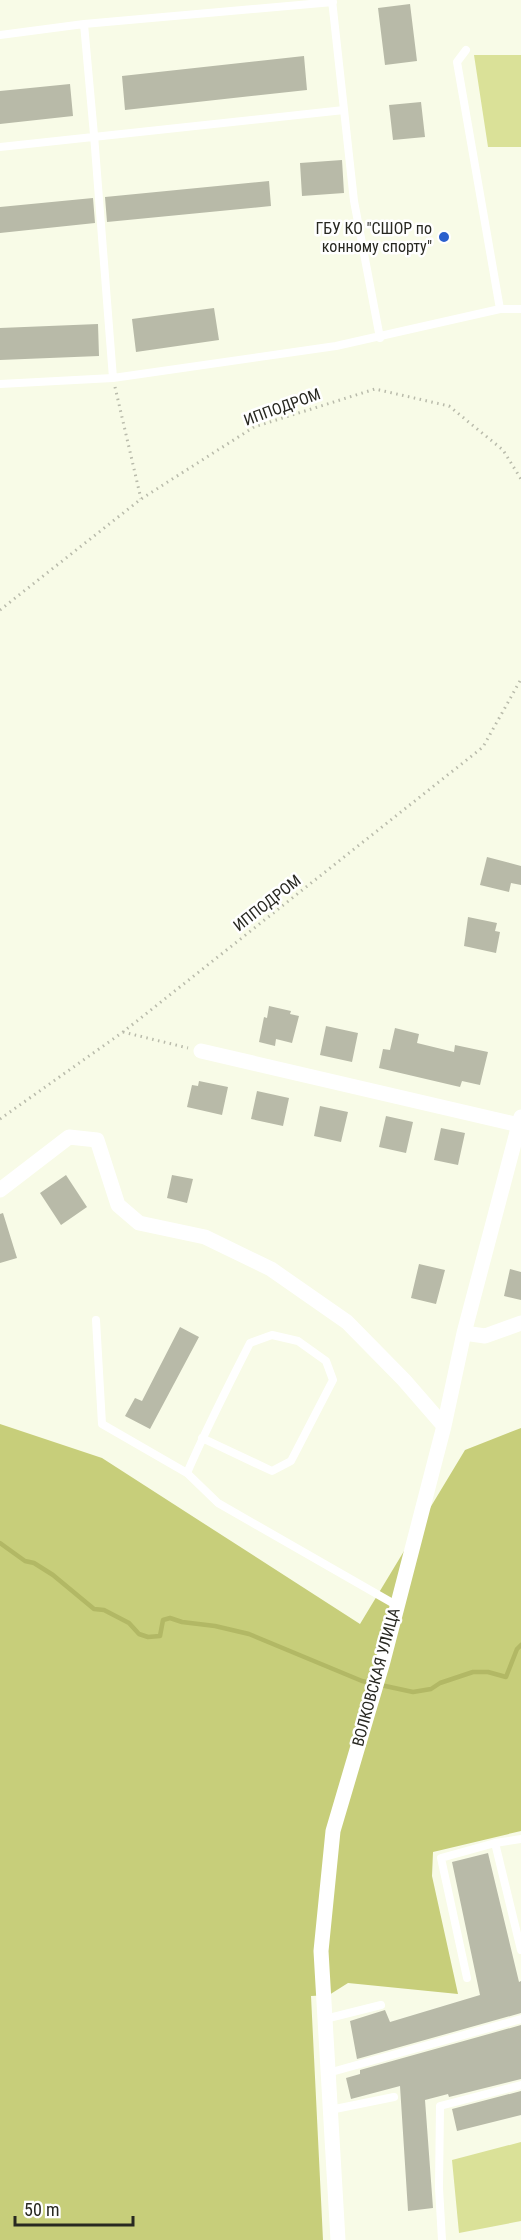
<svg xmlns="http://www.w3.org/2000/svg" width="521" height="2240" font-family="'Roboto Condensed',sans-serif">
	<rect width="100%" height="100%" fill="#f8fbe7"/>
	<path fill="#dae198" d="M474,55H521V147H488Z
		M521,2142V2221L459,2233L452,2160Z"/>
	<path fill="#c7ce7a" d="M0,1424L102,1458L360,1624L465,1450L521,1428V1831L433,1852L432,1876L458,1994L348,1983L329,1995L311,1996L323,2240H0Z"/>
	<g fill="none" stroke-linecap="round" stroke-linejoin="round">
		<path stroke="#b2b865" stroke-width="4.5" d="M0,1543L25,1561L34,1563L53,1575L94,1609L104,1610L129,1623L139,1634L148,1637L160,1636L163,1620L170,1618L182,1622L215,1626L249,1634L362,1681L413,1692L431,1689L440,1683L473,1672H488L506,1677L517,1649L521,1645"/>
	</g>
	<path fill="#b8baa8" d="M410,4L417,61L385,65L378,8Z
		M304,56L307,90L125,110L122,76Z
		M70,84L73,116L0,124V91Z
		M421,102L425,137L393,140L389,105Z
		M342,160L344,193L302,196L300,163Z
		M269,181L271,206L107,222L105,197Z
		M93,198L95,223L0,233V207Z
		M214,308L219,340L136,352L132,319Z
		M98,324L99,356L0,360V328Z
		M487,857L521,866V885L511,883L509,892L480,885Z
		M468,917L497,923L495,931L500,932L496,953L464,946Z
		M269,1006L291,1011L290,1014L299,1016L292,1043L276,1039L275,1046L259,1042L264,1017L267,1018Z
		M326,1026L358,1033L352,1062L320,1055Z
		M395,1028L419,1034L417,1043L454,1052L455,1045L488,1052L480,1085L462,1081L460,1087L379,1068L383,1049L390,1050Z
		M199,1081L228,1087L222,1115L187,1107L192,1085L198,1086Z
		M257,1091L289,1098L283,1126L251,1119Z
		M320,1106L348,1112L341,1142L314,1136Z
		M386,1116L413,1122L406,1153L379,1147Z
		M441,1128L465,1133L458,1165L434,1160Z
		M66,1175L87,1207L61,1225L40,1193Z
		M172,1175L193,1179L187,1203L167,1198Z
		M3,1213L17,1258L0,1263V1214Z
		M419,1264L445,1270L436,1304L411,1298Z
		M510,1269L521,1272V1300L504,1296Z
		M180,1327L199,1337L150,1429L125,1416L135,1398L142,1401Z
		M488,1853L519,1982L521,1981V2013L357,2059L350,2021L385,2010L390,2022L480,1995L452,1862Z
		M521,2025V2079L449,2097L448,2094L425,2100L433,2208L408,2211L400,2086L351,2099L346,2078L360,2074V2070Z
		M521,2091V2115L457,2131L452,2109Z"/>
	<g fill="none" stroke-linecap="round" stroke-linejoin="round">
		<path stroke="#b9bbab" stroke-width="3" stroke-dasharray="1.5 4.5" stroke-linecap="butt" d="M115,387L141,499
			M0,610L141,499L254,427L375,389L449,406L503,450L521,479
			M123,1032L188,1048
			M0,1119L123,1032L483,747L521,679"/>
		<path stroke="#fff" stroke-width="8" d="M332,0L354,201L380,338
			M84,24L94,135L113,378
			M0,35L84,24L333,2
			M466,50L457,62L500,309
			M0,147L344,110
			M0,384L113,378L336,346L500,309H521
			M96,1320L102,1424L187,1473
			M202,1438L272,1471L291,1461L333,1380L326,1361L298,1341L272,1335L250,1343C228,1386 206,1429 187,1473L218,1503L396,1605
			M521,1839L495,1843L521,1950
			M467,1978L441,1858L495,1843
			M325,2019L381,2005
			M328,2073L521,2019
			M330,2110L394,2097
			M442,2240L439,2188L440,2106L521,2085"/>
		<path stroke="#fff" stroke-width="15" d="M201,1051L519,1125
			M0,1190L69,1137L97,1140L118,1205L139,1223L205,1237L271,1269L347,1322L404,1380L444,1426
			M464,1333L485,1336L521,1323
			M338,2240L321,1951L333,1831L382,1665L444,1426L464,1333L521,1117"/>
	</g>
	<circle fill="#2a5fcd" stroke="#fff" stroke-width="2" cx="444" cy="237" r="6"/>
	<g text-anchor="middle" dominant-baseline="central" stroke-width="5" stroke-linejoin="round" paint-order="stroke">
		<g font-size="16" fill="#282821" stroke="#fff" text-anchor="end">
			<text x="432" y="228">ГБУ КО "СШОР по<tspan x="432" dy="18">конному спорту"</tspan></text>
		</g>
		<g font-size="16" fill="#282821" stroke="#fff">
			<text transform="translate(282 407) rotate(-20)">ИППОДРОМ</text>
			<text transform="translate(267 903) rotate(-38)">ИППОДРОМ</text>
			<text transform="translate(376 1677) rotate(-75)">ВОЛКОВСКАЯ УЛИЦА</text>
		</g>
	</g>
	<path d="M15 2216v9h118v-9" fill="none" stroke="#282821" stroke-width="3"/>
	<text x="24" y="2216" font-size="18" fill="#282821" stroke="#ffffff" stroke-width="4.5" paint-order="stroke">50 m</text>
</svg>
